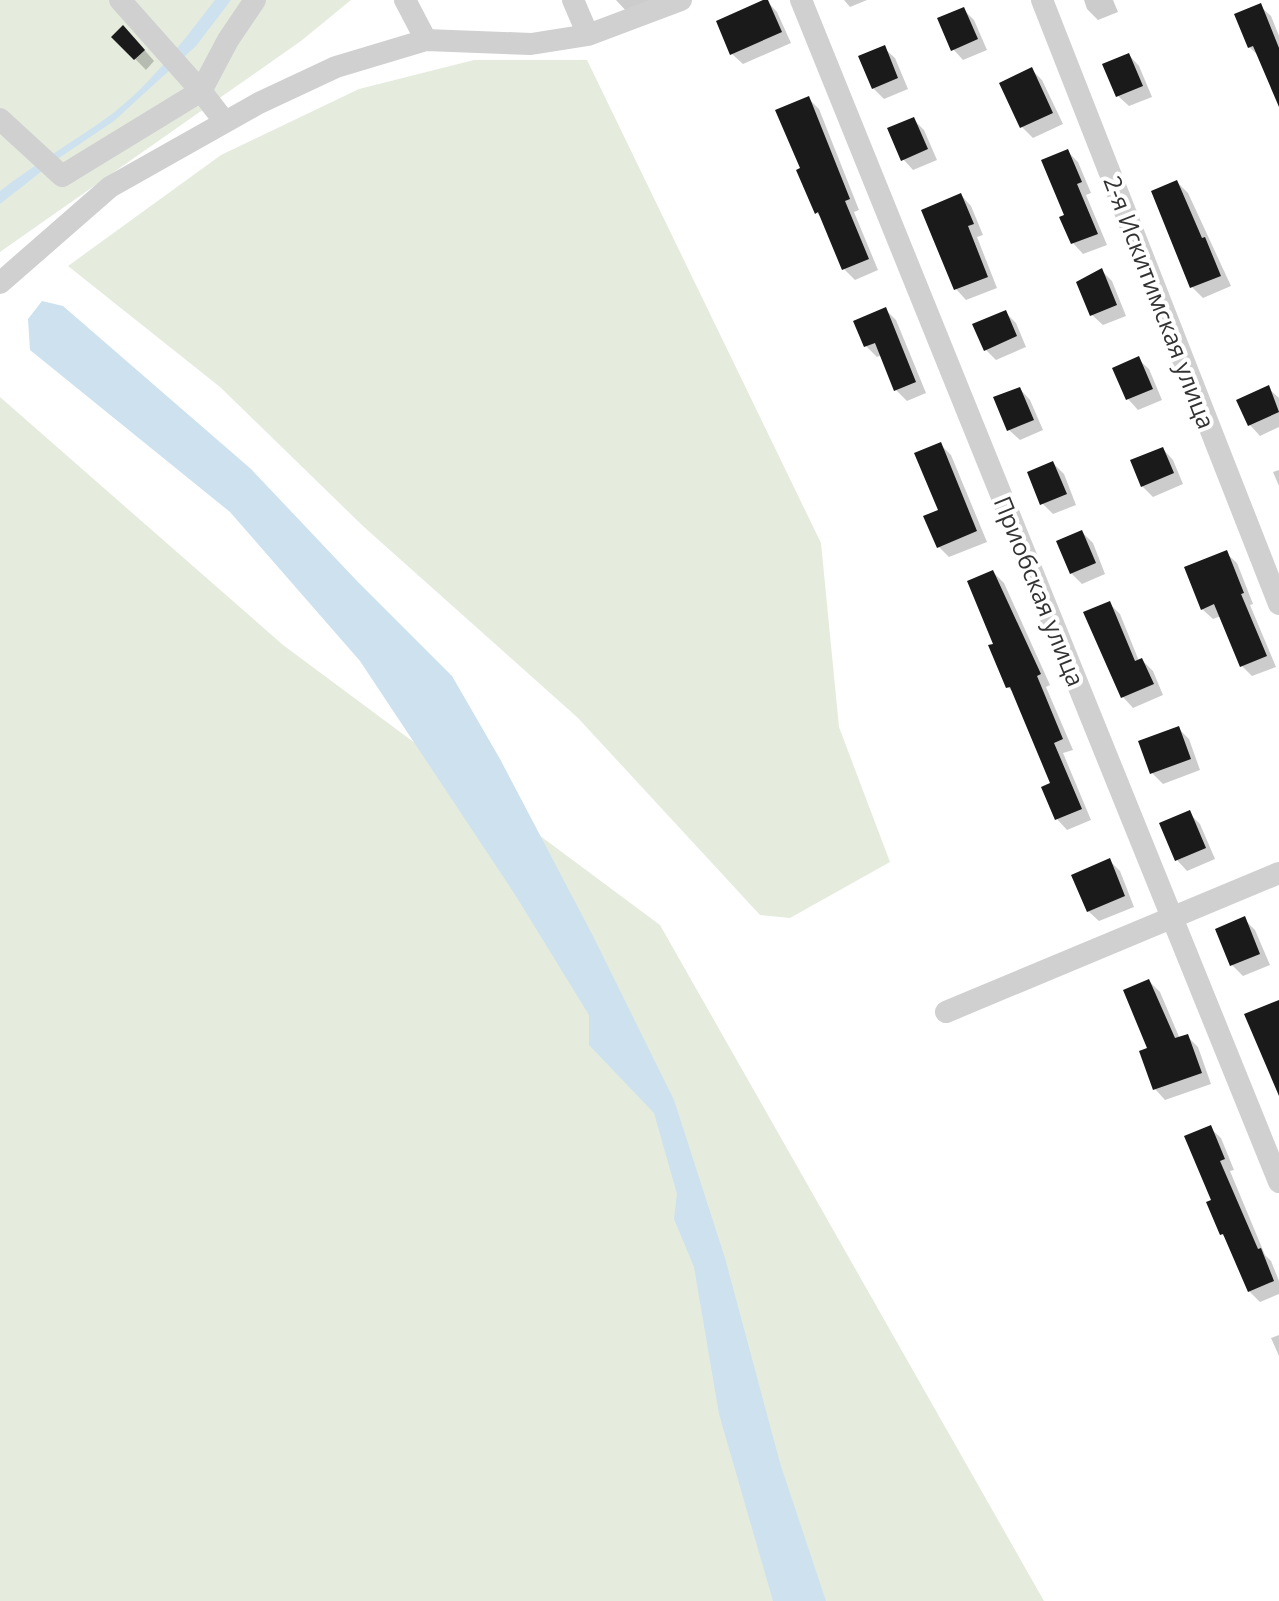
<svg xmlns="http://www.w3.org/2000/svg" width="1279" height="1601" font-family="'Open Sans',sans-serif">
	<rect width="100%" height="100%" fill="#fff"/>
	<path fill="#e5ecde" d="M0,0H351L301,41L0,252Z
		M474,60H587L821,543L839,727L890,862L790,918L760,915L578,718L364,527L220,387L68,266L221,155L359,89Z
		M0,397L283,645L660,925L1044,1601H0Z"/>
	<path fill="#cde1ef" d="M215,0H231L196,46L114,121L56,160L0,204V191C36,163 75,141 112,114C152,83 184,40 215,0Z
		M42,301L63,306L251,469L357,581L452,676L500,759L593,936L674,1100L725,1258L780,1463L826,1601H773L719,1414L694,1267L674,1219L677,1194L654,1113L589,1045V1015L514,893L360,661L230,512L30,350L28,319Z"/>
	<path fill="#0003" d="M616,0H650L651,2L627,12Z
		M844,0H867L850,7Z
		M1084,0H1113L1118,12L1098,20L1087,9Z
		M767,1L777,12L791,43L743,64L732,54Z
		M1260,6L1271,16L1279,36V98L1260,57L1249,47Z
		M963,9L974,20L987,50L963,60L953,49Z
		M114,37L134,38L154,61L146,70Z
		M884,48L895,58L908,89L884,99L873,88Z
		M1129,55L1139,66L1152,97L1129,106L1118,96Z
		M1032,70L1042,80L1063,124L1033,138L1022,127Z
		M808,98L819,109L859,210L854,212L878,270L855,280L844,269L824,220L816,212Z
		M913,119L924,130L937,160L913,170L903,159Z
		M1067,151L1078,162L1091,193L1086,195L1107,245L1083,254L1073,243L1067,216Z
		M1177,182L1188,193L1231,286L1203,298L1192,287Z
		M961,195L971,206L983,235L977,237L997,288L966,300L956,289Z
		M1102,271L1112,281L1126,316L1103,325L1092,315Z
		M885,309L896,320L926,393L907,401L896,390L882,355L877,357L866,346Z
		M1005,312L1016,323L1026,347L996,360L986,350Z
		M1138,359L1149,369L1162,400L1138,410L1128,399Z
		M1268,388L1279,398V427L1260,436L1250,425Z
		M1020,389L1030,400L1043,430L1020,440L1009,430Z
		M941,445L951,455L987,542L949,557L939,547Z
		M1163,449L1173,460L1183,484L1153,497L1142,486Z
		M1053,463L1064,474L1076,505L1053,514L1042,503Z
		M1279,470V486L1273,472Z
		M1082,532L1093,543L1105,574L1082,584L1071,573Z
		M1226,553L1237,563L1253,604L1250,605L1276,667L1252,676L1242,666L1221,616L1213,619L1202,609Z
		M993,572L1004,583L1050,685L1046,687L1073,750L1063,753L1091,820L1067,830L1057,819L1053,784L1016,695L1008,687L996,645Z
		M1109,603L1120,614L1139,661L1142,660L1153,671L1163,695L1133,708L1123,697Z
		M1179,729L1189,739L1200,770L1163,784L1152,773Z
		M1189,813L1200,824L1215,859L1187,871L1177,860Z
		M1109,860L1120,871L1134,907L1099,921L1088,911Z
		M1244,919L1255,930L1270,965L1243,976L1232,965Z
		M1149,981L1160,992L1180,1039L1187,1036L1198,1047L1211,1084L1165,1100L1155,1089L1150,1049Z
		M1210,1128L1221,1138L1234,1170L1230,1171L1265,1255L1271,1261L1279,1281V1294L1260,1302L1249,1291L1228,1240L1222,1234L1214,1201Z
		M1279,1335V1356L1271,1338Z"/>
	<path fill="#1a1a1a" d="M763,0H768L782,32L730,55L716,21Z
		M1261,3L1279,48V107L1253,46L1248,48L1234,14Z
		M964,7L978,39L951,51L937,18Z
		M123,25L145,50L134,60L111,37Z
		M885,45L898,78L872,89L858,56Z
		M1129,53L1143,86L1116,97L1102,64Z
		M1032,67L1053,113L1020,128L999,83Z
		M809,96L850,199L845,201L869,259L842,270L818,212L815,214L796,170L800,168L775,110Z
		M914,117L928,149L901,161L887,128Z
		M1068,149L1082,182L1077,184L1098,234L1071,244L1059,217L1064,215L1041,160Z
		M1177,180L1202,238L1205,237L1221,276L1190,288L1151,191Z
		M961,193L974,224L968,226L988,277L954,290L921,210Z
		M1102,268L1117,305L1090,316L1076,282Z
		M886,307L916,382L894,391L875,343L864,347L853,321Z
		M1006,310L1017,336L984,351L972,324Z
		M1139,356L1153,389L1126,400L1112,368Z
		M1269,385L1279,412L1248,426L1236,400Z
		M1020,387L1034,420L1007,431L993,397Z
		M941,442L977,531L937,548L923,516L938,510L914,453Z
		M1163,447L1174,473L1141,487L1130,460Z
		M1053,461L1067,494L1040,505L1027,472Z
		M1082,530L1096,563L1070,574L1056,541Z
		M1227,550L1244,593L1241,594L1267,656L1240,667L1214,604L1201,610L1184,567Z
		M993,570L1041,674L1037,676L1063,739L1054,743L1082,809L1055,820L1041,787L1050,783L1010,687L1006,688L988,645L993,644L967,581Z
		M1110,601L1135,661L1142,658L1154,684L1121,698L1083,612Z
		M1179,726L1191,759L1150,774L1138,741Z
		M1190,810L1206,848L1175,861L1159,823Z
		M1110,858L1125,896L1087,912L1071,875Z
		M1245,916L1260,954L1230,966L1215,929Z
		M1149,979L1175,1038L1188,1034L1202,1073L1153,1090L1139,1051L1147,1048L1123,990Z
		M1279,1000V1096L1244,1014Z
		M1211,1125L1225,1159L1220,1161L1258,1249L1261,1248L1274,1281L1248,1292L1223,1234L1220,1235L1206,1202L1211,1200L1184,1136Z"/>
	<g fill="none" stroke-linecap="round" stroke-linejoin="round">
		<path stroke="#d0d0d0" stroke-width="22" d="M120,0L201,91L225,122
			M405,0L426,40
			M573,0L588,35
			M801,0L1279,1182
			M1042,0L1279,604
			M0,119L62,176L201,91L228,40L255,0
			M0,283L110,187L259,103L336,67L426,40L531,44L588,35L681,0
			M946,1012L1279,873"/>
	</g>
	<g text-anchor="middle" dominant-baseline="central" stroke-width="8" stroke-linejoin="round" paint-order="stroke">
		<g font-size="24" fill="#333" stroke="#fff">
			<text transform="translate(1160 302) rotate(69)">2-я Искитимская улица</text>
			<text transform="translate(1040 591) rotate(68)">Приобская улица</text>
		</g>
	</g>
</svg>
